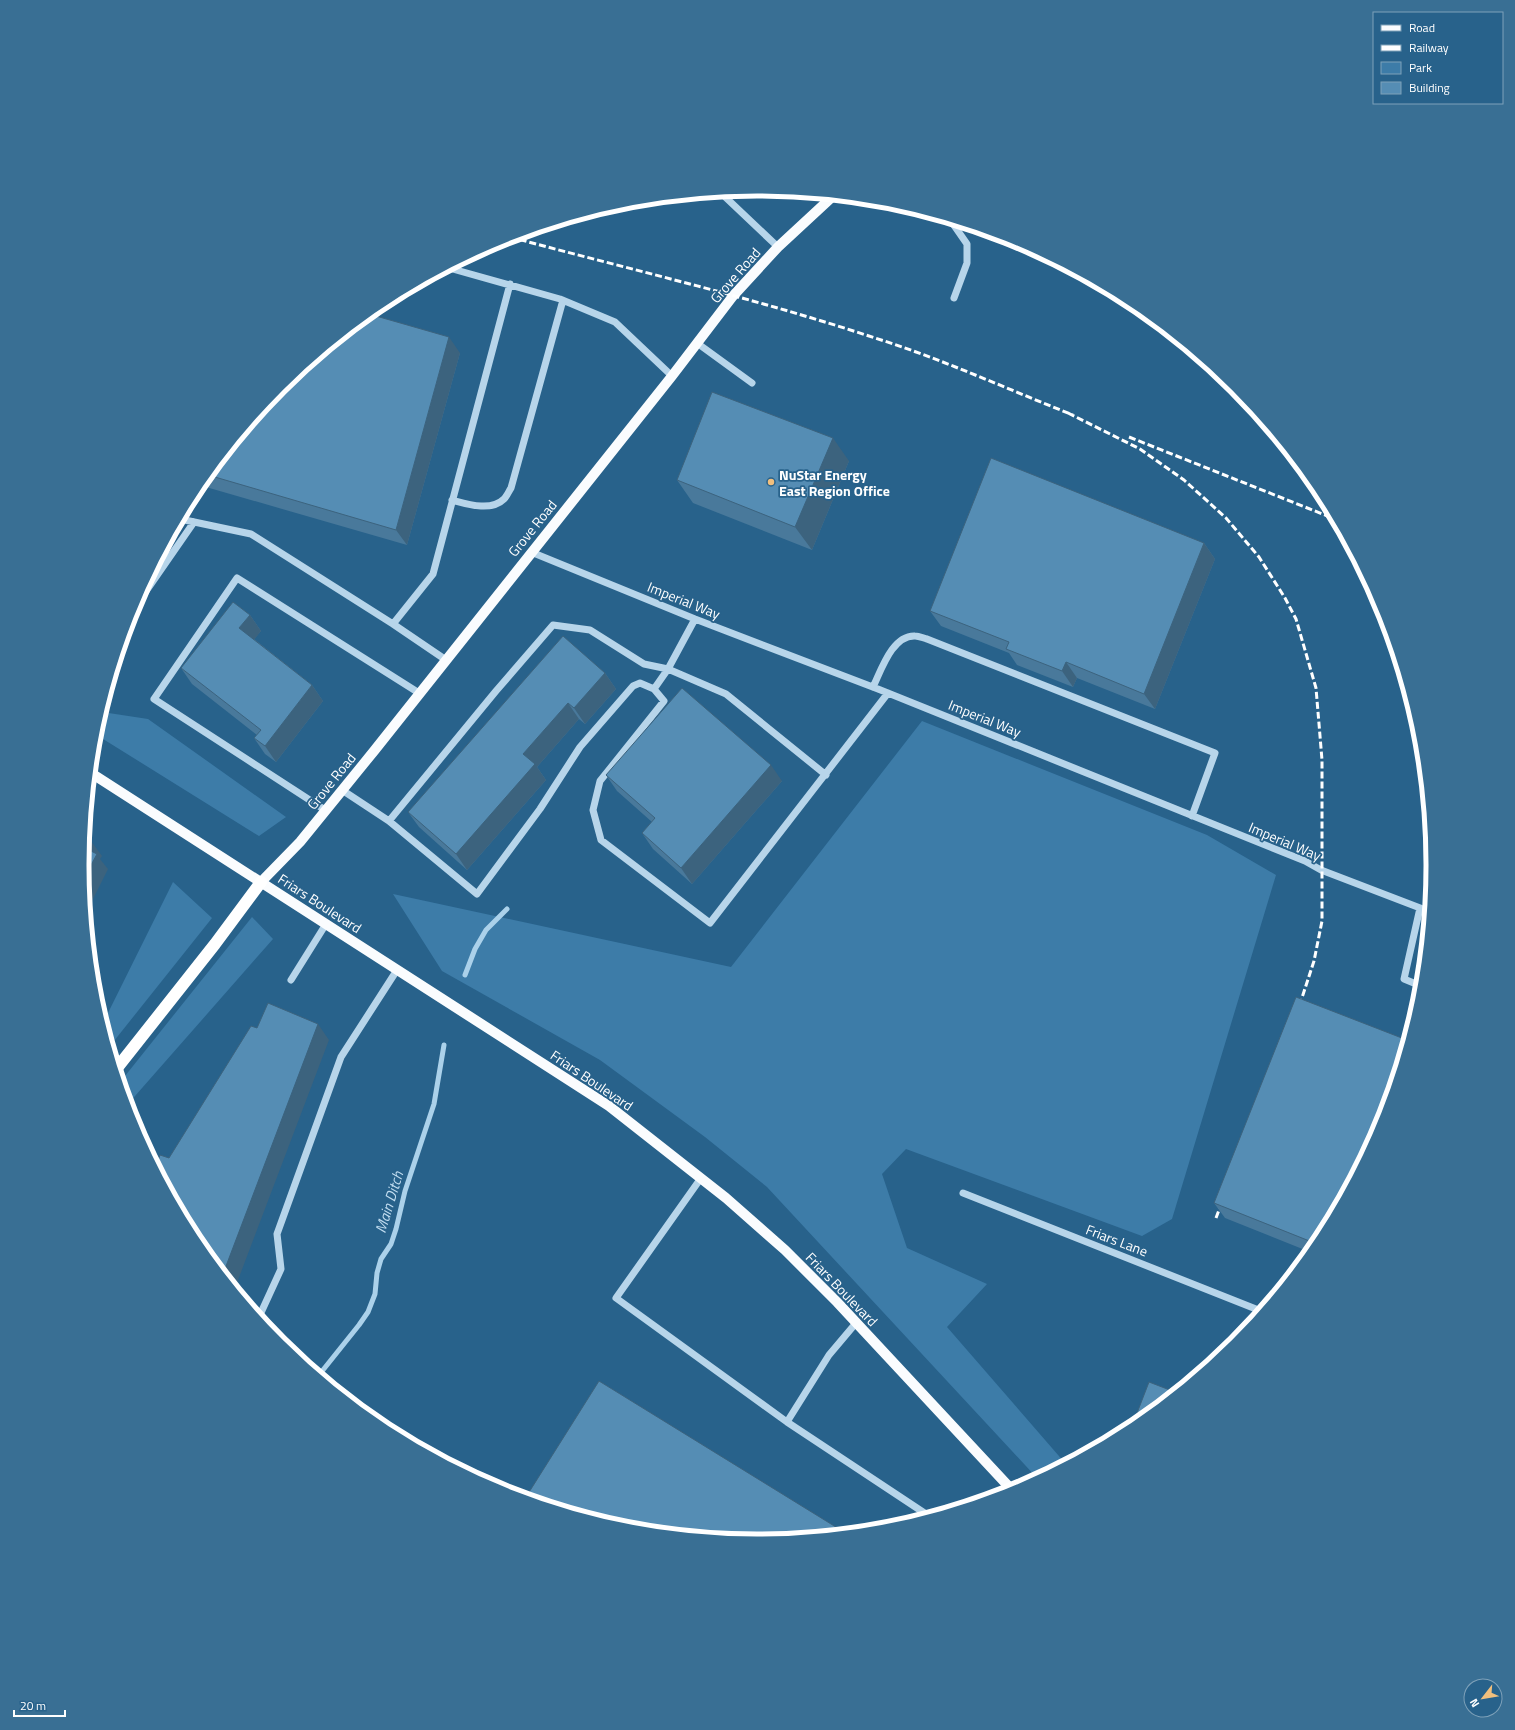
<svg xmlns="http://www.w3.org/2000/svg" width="1515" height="1730" font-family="'Titillium Web',sans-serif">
	<rect width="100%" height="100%" fill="#28628b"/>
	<path fill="#3d7ca8" d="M102,712L148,719L286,817L259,836L95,734Z
		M922,721L1207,835L1276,875L1172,1219L1142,1236L906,1149L882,1174L907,1248L987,1284L947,1327L1065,1463L1037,1478L767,1187L705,1137L600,1060L442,971L393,894L731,967Z
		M173,882L212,918L110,1046L103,1023Z
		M252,917L273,939L128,1104L121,1081Z"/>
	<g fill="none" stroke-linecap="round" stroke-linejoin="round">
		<path stroke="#abd1ea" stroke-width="5" d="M465,975L475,949L486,930L507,909
			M319,1375L359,1325L368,1312L375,1294L377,1273L381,1259L391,1244L396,1229L405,1191L434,1104L444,1045"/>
		<path stroke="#b7d5ea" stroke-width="7" d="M721,193L778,247
			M951,221L967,244V263L954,298
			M449,268L560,299L615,322L672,376
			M697,343L752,383
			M452,500C467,504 491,512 504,499C507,496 509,491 511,488L563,300
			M180,519L251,534L393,624
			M531,552L695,619L878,689L1305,861L1321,870L1428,911
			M133,610L194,522
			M446,660L393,624L433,574L510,284
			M873,687C881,671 892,635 915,636C919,636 923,638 927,639L1215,753L1192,816
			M654,689L668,669L695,619
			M342,790L389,821L477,894L540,809L580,747L633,686L640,683L654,689L664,701L600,781L593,810L601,840L710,923L888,693
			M325,810L154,699L237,578L419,693
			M389,821L496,691L553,625L590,630L644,664L668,669L726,694L826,775
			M1420,908L1404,979L1421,986
			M291,980L326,924
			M701,1178L616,1298L787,1422
			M963,1193L1261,1311
			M259,1317L281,1269L277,1234L341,1057L397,970
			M856,1323L829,1355L787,1422L929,1516"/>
		<path stroke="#fafcfe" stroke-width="10" d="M91,773L609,1106L726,1198L785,1250L837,1302L1012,1490
			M261,882L300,842L374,751L672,376L733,296L778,247L832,197"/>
		<path stroke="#fff" stroke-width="12" d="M117,1068L215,944L261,882"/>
		<path stroke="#fff" stroke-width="3" stroke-dasharray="7 3" stroke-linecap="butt" d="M510,237C632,270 755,298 875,338C942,359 1007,389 1073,415
			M1068,413L1140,449L1184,480L1226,518L1259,557L1285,598L1296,619L1316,688L1322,760V921L1314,961L1298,1010
			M1129,437L1335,519
			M1216,1218L1223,1199"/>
	</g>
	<path fill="#49799b" d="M460,353L407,545L199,485L280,387Z
		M849,461L812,550L693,503L677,480Z
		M1204,543L1215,559L1155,709L1077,678L1073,687L1017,665L1009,653L941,626L930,611Z
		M250,615L261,631L254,639L312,685L323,701L276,762L265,754L254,738L257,735L192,684L181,668Z
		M605,673L616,689L585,724L579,719L537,767L546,780L467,870L419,827L408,812Z
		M606,775L782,781L692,884L653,849L642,833L652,822L617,791Z
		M1214,1203L1319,1240L1310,1252L1225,1218Z"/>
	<path fill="#3c637e" d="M449,337L460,353L407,545L396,530Z
		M833,438L849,461L812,550L795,527Z
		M1204,543L1215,559L1155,709L1144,694Z
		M250,615L261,631L251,644L239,628Z
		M1066,662L1077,678L1073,687L1062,671Z
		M605,673L616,689L585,724L574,708Z
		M312,685L323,701L276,762L265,746Z
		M568,703L579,719L537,767L546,780L467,870L456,854L523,754Z
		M771,765L782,781L692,884L681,868Z
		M91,841L102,856L100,859L108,869L87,911L83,880L87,849Z
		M318,1024L329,1040L235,1288L223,1274Z"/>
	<path fill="#558db4" stroke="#3c637e" d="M369,314L449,337L396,530L208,475L280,387Z
		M712,392L833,438L795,527L677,480Z
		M991,458L1204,543L1144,694L1066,662L1062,671L1006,649L1009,642L930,611Z
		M233,602L250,615L239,628L312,685L265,746L254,738L261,730L181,668Z
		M563,636L605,673L574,708L568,703L523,754L535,764L456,854L408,812Z
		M682,688L771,765L681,868L642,833L655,818L606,775Z
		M85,838L91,841L87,849L97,854L83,880L82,865Z
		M1296,997L1407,1040L1381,1124L1319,1240L1317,1244L1214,1203Z
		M268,1003L318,1024L223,1274L196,1240L156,1166L160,1155L169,1158L251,1026L257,1028Z
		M599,1381L844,1532L757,1540L625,1527L526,1497Z
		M1149,1382L1175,1392L1133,1426H1132Z"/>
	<circle fill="#f1bf7d" stroke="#28628b" stroke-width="1.5" cx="771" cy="482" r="4"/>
	<g text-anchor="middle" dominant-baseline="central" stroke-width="3.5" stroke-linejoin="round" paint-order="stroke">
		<g font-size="14" fill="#fff" stroke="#28628b">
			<text transform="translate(735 275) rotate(-49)">Grove Road</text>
			<text transform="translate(532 528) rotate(-51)">Grove Road</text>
			<text transform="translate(684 600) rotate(22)">Imperial Way</text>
			<text transform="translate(985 718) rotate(22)">Imperial Way</text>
			<text transform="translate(331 781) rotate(-51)">Grove Road</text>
			<text transform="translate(1285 841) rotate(23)">Imperial Way</text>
			<text transform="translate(320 903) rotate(33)">Friars Boulevard</text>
			<text transform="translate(592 1080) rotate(34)">Friars Boulevard</text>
			<text transform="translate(1117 1240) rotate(21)">Friars Lane</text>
			<text transform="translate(842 1289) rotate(46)">Friars Boulevard</text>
		</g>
		<g font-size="14" font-weight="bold" fill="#fff" stroke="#28628b" text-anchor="start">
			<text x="779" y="474">NuStar Energy<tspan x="779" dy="16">East Region Office</tspan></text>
		</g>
		<g font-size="15" font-style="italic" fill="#c3def1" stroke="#28628b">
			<text transform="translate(389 1202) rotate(-73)">Main Ditch</text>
		</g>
	</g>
	<path d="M0 0H1515V1730H0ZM757 196H758A668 668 0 0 1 1426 864V866A668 668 0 0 1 758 1534H757A668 668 0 0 1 89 866V864A668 668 0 0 1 757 196Z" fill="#396f94" fill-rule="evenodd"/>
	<path fill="none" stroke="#fff" stroke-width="5" d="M757 196H758A668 668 0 0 1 1426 864V866A668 668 0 0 1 758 1534H757A668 668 0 0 1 89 866V864A668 668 0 0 1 757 196Z"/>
	<rect x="1373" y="12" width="130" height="92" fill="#28628b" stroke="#7ea1b9"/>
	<rect x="1381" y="25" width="20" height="6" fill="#fafcfe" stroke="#7ea1b9"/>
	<text x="1409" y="32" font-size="12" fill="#ffffff">Road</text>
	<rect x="1381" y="45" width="20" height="6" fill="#ffffff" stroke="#7ea1b9"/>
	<text x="1409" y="52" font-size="12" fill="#ffffff">Railway</text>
	<rect x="1381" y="62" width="20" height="12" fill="#3d7ca8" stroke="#7ea1b9"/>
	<text x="1409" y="72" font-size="12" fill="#ffffff">Park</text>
	<rect x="1381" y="82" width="20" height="12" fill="#558db4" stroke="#7ea1b9"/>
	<text x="1409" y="92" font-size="12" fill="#ffffff">Building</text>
	<g transform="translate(1483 1698) rotate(239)"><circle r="19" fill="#28628b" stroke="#7ea1b9"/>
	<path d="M0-3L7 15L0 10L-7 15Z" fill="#f1bf7d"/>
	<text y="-6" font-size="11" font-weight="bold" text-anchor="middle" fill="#ffffff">N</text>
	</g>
	<path d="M14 1710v6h51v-6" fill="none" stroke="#ffffff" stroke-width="2"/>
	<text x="20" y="1710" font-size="12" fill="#ffffff" stroke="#28628b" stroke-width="3" paint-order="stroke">20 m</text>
</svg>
